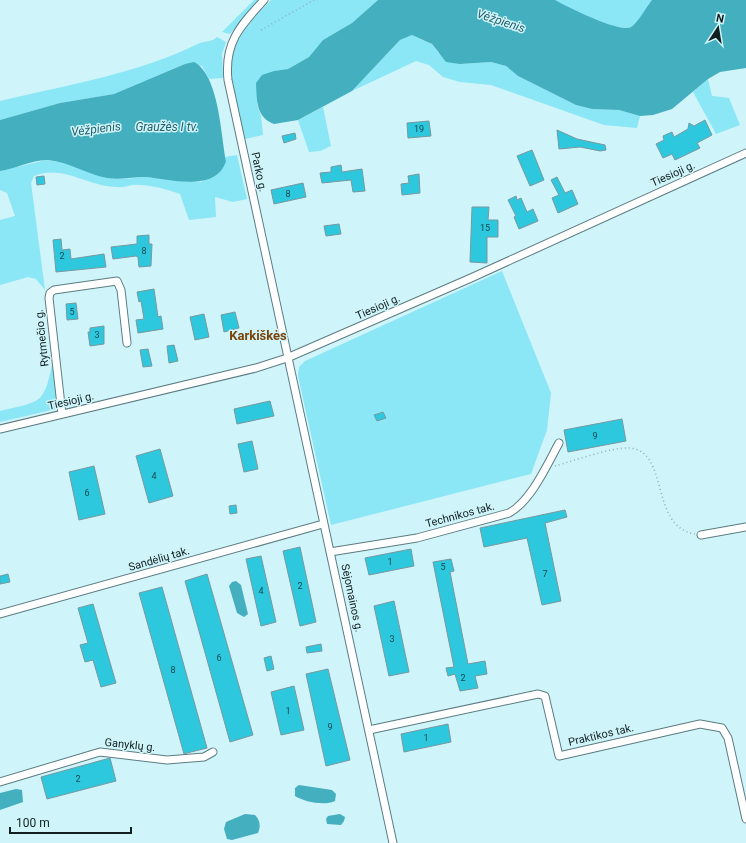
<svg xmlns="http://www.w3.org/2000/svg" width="746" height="843" font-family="Roboto,sans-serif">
	<rect width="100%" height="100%" fill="#cff4fa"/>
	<path fill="#8be6f5" d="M254,0H259L230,34L222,32Z
		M271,0H378L352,23L323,40L309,57L288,69L274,71L257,104L261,116L263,135L245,139C239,110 223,72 237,43C244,27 259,13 271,0Z
		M555,0H652C647,6 637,24 631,27C619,33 568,7 555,0Z
		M412,35L432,44L438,53L460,64L491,62L506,66L518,76L576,105L592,109L619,110L640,116L637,128L604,125L491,85L460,82L443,77L429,65L416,61L352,91L400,40Z
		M217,37L226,42L222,54L223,78L209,79L202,66L185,64L114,94L60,103L0,120V101C67,85 137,74 200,43C206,41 212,42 217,37Z
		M708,79L712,96L729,98L740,125L716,134L693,92Z
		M323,107L331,146L320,151L309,152L298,120Z
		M237,155L247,199L233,202L215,197L216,217L189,220L180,194C165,189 148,184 132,185C127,186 122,188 117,187C88,187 63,164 34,176L31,183L45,290L36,279L28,277L0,285V220L15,216L7,193L0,190V171L46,160L66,163L106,178L124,179L145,177L201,182L226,161L225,157Z
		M502,271L551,393L547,430L531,474L331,525L298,376L299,367L305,361Z
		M53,360L58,405L56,409L0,422V411C42,401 44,405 53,360Z"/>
	<path fill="#43afbf" d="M378,0H555C568,7 619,33 631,27C637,24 647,6 652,0H746V68L720,72L708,79L672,109L653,115L640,116L619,110L592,109L576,105L518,76L506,66L491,62L460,64L446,62L432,44L412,35L400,40L352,91L298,120L274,124C256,117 257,101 256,83L262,75L274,71L288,69L309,57L323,40L352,23Z
		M194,62C219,75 221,135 226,161C216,193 170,179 146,177C133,177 120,180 107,178C86,174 69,162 48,160C34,159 15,169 0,171V120L60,103L114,94L185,64Z
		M236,581L241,585L248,614L244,617L237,613L229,586L232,582Z
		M299,785L332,790L336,794L335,801C325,806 304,802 295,796V788Z
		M16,789L22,790L23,802L0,810V793Z
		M245,814L255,815C260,820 261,826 258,833L232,840L227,839L224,829L226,822Z
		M340,814L345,817L344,821L341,825L327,824L326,819L328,816Z"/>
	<path fill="#2dc8de" stroke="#77999f" d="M705,120L712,135L697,143L700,148L675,160L672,154L663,158L656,144L664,140L663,136L672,132L674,137L688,129L689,123L694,126Z
		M429,121L431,136L408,138L407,123Z
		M557,130L577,139L605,145L606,150L600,151L580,147L559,149Z
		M295,133L296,139L284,143L282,136Z
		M532,150L544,180L530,186L517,156Z
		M341,165L342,172L362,169L365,191L353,192L351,180L322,183L320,173L331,172V167Z
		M419,174L420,193L402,195L401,184L409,183L408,176Z
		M44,176L45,184L37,185L36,177Z
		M557,177L565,193L572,190L578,204L558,213L552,198L559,195L551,180Z
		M303,183L306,197L274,204L271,190Z
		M516,196L517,200L521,198L527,212L533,209L538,221L519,229L514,217L516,216L508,200Z
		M472,207H489L488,220H498V237H487V263L470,262Z
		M339,224L341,234L326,236L324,226Z
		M149,235V244H152L151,266L139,267L138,257L136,256L113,259L111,247L137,244V236Z
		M61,239L62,250L70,249L71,259L104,254L106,267L56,272L53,240Z
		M154,289L158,317L161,316L163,329L138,333L136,320L144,319L141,301L139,302L137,292Z
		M76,303L78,319L67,320L66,304Z
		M235,312L239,328L224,332L221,315Z
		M204,314L209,337L195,340L190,317Z
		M104,326V344L90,346L88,332H90V328Z
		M174,345L178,361L169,363L167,346Z
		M148,349L152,366L143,367L140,350Z
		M270,401L274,416L237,424L234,409Z
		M383,412L386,418L377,421L374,415Z
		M622,419L626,441L568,452L564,430Z
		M252,441L258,469L244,472L238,444Z
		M160,449L173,496L149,503L136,456Z
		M94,466L105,514L79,520L69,472Z
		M236,505L237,513L230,514L229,506Z
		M565,510L567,517L545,523L561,601L542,605L527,538L484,547L480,528Z
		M300,547L316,622L300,626L283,551Z
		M411,549L414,566L369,575L365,558Z
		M261,556L276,622L261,626L246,559Z
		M451,559L454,571L450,572L468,664L485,661L487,674L475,676L478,688L460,691L455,674L448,676L446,668L454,667L433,562Z
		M8,574L10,582L0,584V576Z
		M207,574L253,735L230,742L185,581Z
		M162,587L207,748L187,753L184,754L139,593Z
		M394,601L409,672L389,676L374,606Z
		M93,604L116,683L101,687L93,660L85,662L80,645L88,643L78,608Z
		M321,644L322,651L307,653L306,647Z
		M271,656L274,669L267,671L264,658Z
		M328,669L350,760L326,766L306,674Z
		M294,686L304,730L281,735L271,692Z
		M448,724L451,742L404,752L401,734Z
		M110,758L116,781L47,799L41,777Z"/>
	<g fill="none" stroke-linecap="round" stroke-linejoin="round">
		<defs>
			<path id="minor" d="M264,0C240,26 224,43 228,80L393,843
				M62,414L49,298L50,293L54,290L117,281L121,290L127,343
				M0,429L256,368L287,358L471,278L746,153
				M701,535L746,527
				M330,552L417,538L509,513C531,501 547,465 559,443
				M0,614L323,524
				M369,730L538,694L545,696L559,756L700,724L722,728L728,738L746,819
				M0,782L100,752L167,760L204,757L213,752"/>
		</defs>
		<use href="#minor" stroke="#5b7c82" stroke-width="9"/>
		<path stroke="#90adb2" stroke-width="1.5" stroke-dasharray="1 3" stroke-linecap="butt" d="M261,30L314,0
			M555,466C573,461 612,447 629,448C670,450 649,527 695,534"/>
		<use href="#minor" stroke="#fff" stroke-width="7"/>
	</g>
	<g text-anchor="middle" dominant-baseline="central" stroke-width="3" stroke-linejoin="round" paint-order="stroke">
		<g font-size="9" fill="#184950">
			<text x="419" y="129">19</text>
			<text x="288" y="194">8</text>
			<text x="485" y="228">15</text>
			<text x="144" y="251">8</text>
			<text x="62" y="256">2</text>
			<text x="72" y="312">5</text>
			<text x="97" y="335">3</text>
			<text x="595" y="436">9</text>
			<text x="154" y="476">4</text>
			<text x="87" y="493">6</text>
			<text x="390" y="562">1</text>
			<text x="443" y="567">5</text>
			<text x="545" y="574">7</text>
			<text x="300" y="586">2</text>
			<text x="261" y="591">4</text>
			<text x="392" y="639">3</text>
			<text x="219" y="658">6</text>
			<text x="173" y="670">8</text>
			<text x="463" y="678">2</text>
			<text x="288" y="711">1</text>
			<text x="330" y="727">9</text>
			<text x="426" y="738">1</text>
			<text x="78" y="779">2</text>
		</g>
		<g font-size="11" fill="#111f21" stroke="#cff4fa">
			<text transform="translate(259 172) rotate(78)">Parko g.</text>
			<text transform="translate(673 174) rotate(-24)">Tiesioji g.</text>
			<text transform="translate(378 307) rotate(-24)">Tiesioji g.</text>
			<text transform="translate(42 338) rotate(-96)">Rytmečio g.</text>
			<text transform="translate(71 401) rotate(-13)">Tiesioji g.</text>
			<text transform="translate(460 515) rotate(-15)">Technikos tak.</text>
			<text transform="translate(159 559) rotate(-16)">Sandėlių tak.</text>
			<text transform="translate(352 598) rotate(78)">Sėjomainos g.</text>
			<text transform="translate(601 735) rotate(-13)">Praktikos tak.</text>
			<text transform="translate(130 745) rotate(6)">Ganyklų g.</text>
		</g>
		<g font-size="12" font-style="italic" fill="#256069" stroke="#cff4fa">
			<text transform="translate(501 21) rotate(18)">Vėžpienis</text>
			<text x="167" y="127">Graužės I tv.</text>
			<text transform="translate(96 129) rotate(-7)">Vėžpienis</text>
		</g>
		<g font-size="13" font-weight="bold" fill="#7b4409" stroke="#cff4fa">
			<text x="258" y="335">Karkiškės</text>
		</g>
	</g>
	<g transform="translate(718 28) rotate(12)" stroke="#cff4fa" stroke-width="3" paint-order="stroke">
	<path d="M0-3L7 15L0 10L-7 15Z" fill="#111f21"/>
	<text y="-6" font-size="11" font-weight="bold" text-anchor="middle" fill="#111f21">N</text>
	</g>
	<path d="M10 827v6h121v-6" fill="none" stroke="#111f21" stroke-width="2"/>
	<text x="16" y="827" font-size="12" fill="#111f21" stroke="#cff4fa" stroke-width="3" paint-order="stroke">100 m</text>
</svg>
